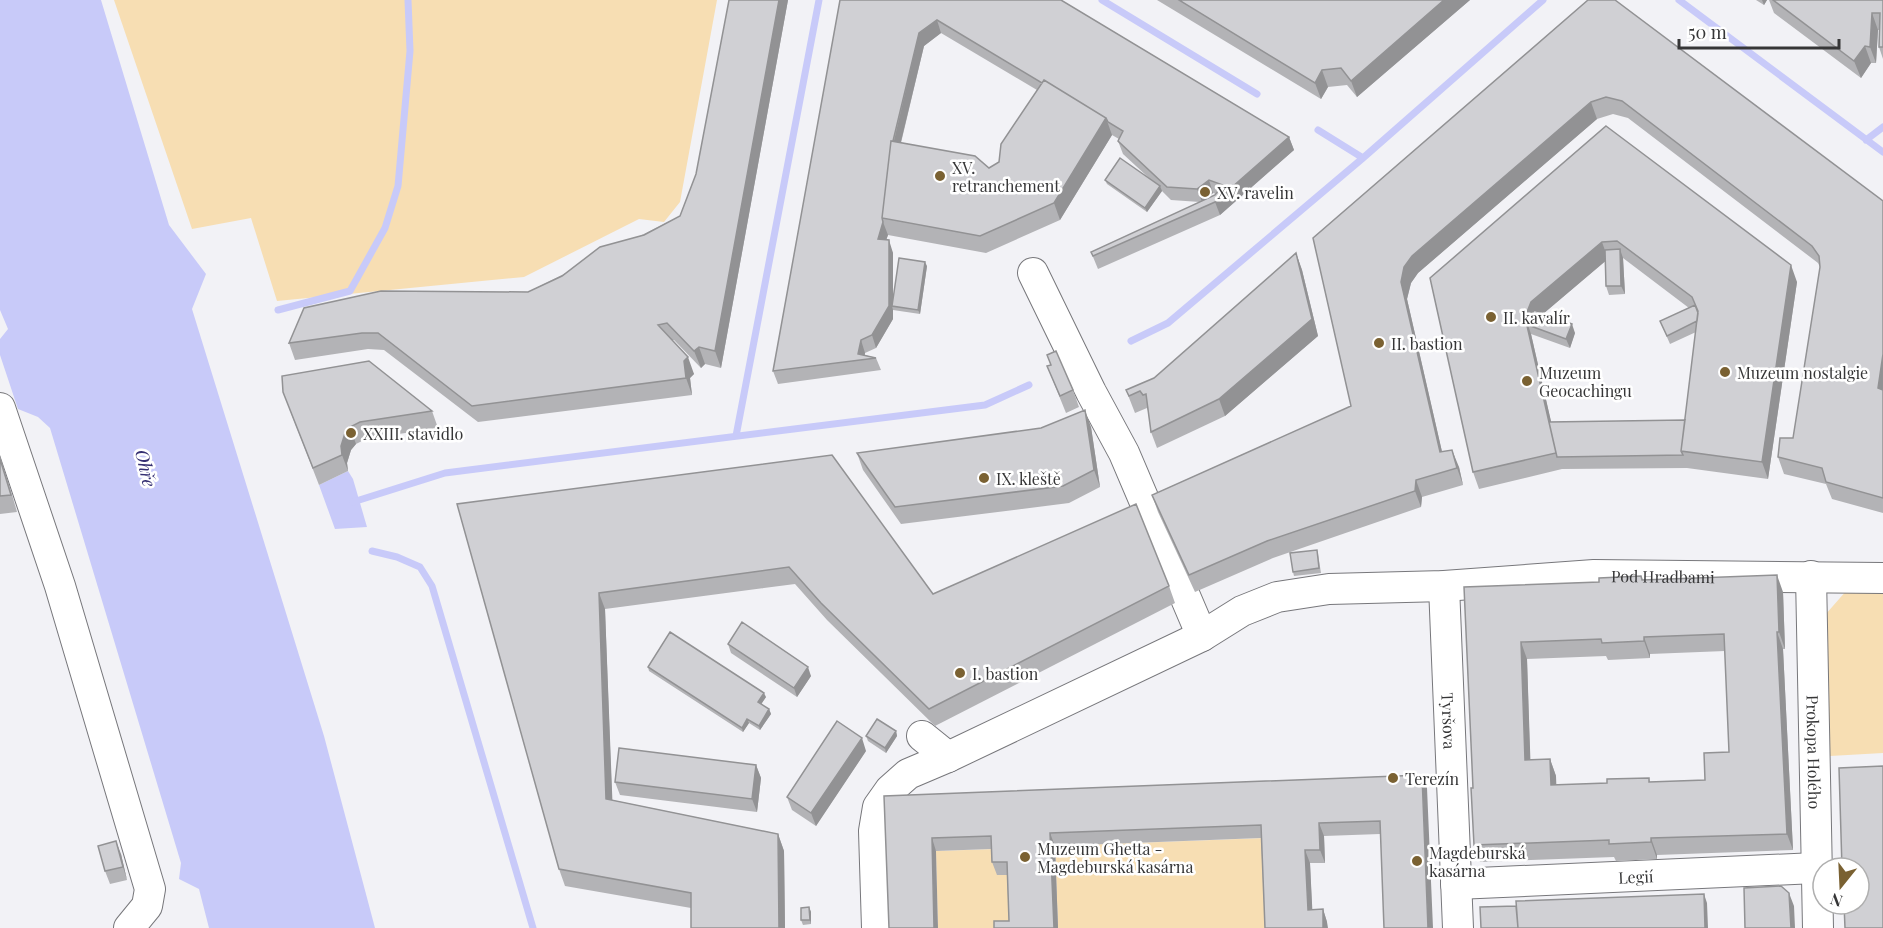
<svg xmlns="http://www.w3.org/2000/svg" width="1883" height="928" font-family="'Playfair Display',serif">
	<rect width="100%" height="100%" fill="#f2f2f6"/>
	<path fill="#f7deb3" d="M114,0H717L680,202L664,222L639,219L524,277L277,301L251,218L192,229Z
		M1847,590L1883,591V753L1830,756L1825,615Z
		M1265,838L1269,928H1058L1055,846Z
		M996,849L1011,875L1013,928H938L936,851Z"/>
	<path fill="#c8caf9" d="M0,0H101L169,225L206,274L192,309L324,736L375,928H209L199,889L179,879L181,863L50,428L38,417L18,409L0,355V339L8,329L0,310Z
		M348,471L353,479L367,527L335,529L319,485Z"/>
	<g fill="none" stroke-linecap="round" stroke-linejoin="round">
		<path stroke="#c8caf9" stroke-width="7" d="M1102,0L1257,94
			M1679,0L1883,152
			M1318,130L1363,158
			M1866,140L1883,127
			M278,310L350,291L385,228L398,186L410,51L408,0
			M1131,341L1168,323L1363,158L1543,0
			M736,436L819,0
			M353,502L445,473L985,405L1029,385
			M372,551L397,557L420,567L432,586L533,928"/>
		<defs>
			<g id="minor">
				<path d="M1033,273L1091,392L1124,453L1202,636"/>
				<path d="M0,408L60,586L150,889L147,906L129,928"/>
				<path id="s1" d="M1811,576L1818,928"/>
				<path id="s2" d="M1444,586L1458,928"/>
				<path d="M922,736L948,757"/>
				<path id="s3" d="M1456,884L1816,868"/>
				<path id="s4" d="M877,928L874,831L878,807L890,790L908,774L948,757L1202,636L1242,611L1277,597L1329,589L1444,586L1594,575L1883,578"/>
			</g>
		</defs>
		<use href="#minor" stroke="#77777b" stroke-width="32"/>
		<use href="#minor" stroke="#fff" stroke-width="30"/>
	</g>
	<path fill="#b3b3b6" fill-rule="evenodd" d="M729,0H788L721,368L705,364L701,368L674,340H672L694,374L690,378L692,395L478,422L384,350L368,349L295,360L289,343L528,292L680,216L696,174Z
		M840,0H1061L1289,137L1294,150L1220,215L1098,269L1091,252L1200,202L1171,200L1162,191L1147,212L1107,184L1105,180L1149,178L1123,154L1118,141L1119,139L1112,135L1060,220L986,253L888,235L886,240L893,253V295L927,266L920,314L893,310V319L876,348L865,353V355L876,358L881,370L778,384L773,371ZM941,33L1037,90L999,162L989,168L901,143L924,46ZM1213,193L1216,194L1205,200Z
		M1157,0H1470L1357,97L1347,85L1328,87L1321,99Z
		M1588,0L1883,201V513L1832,499L1826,484L1784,474L1778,457L1793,438L1820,267L1818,263L1628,118L1613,114L1597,119L1418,273L1411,283L1407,299L1442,452L1459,467L1463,485L1422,497L1421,507L1273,558L1195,592L1158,512L1152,495L1351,406L1313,238Z
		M1756,0H1767L1764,5Z
		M1769,0H1883V59L1879,47V30H1878L1876,63H1871L1861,78L1774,13Z
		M1606,126L1797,282L1768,479L1687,468L1562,469L1479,489L1473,472L1430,278ZM1623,258L1689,308L1660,321L1670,344L1696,332L1685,420L1551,422L1531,334L1570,348L1575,333L1543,314L1605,261L1606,286L1609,295L1625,294Z
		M1296,253L1302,270L1318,336L1225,416L1157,448L1151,432L1148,411L1147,408L1135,413L1126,390L1154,378Z
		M1047,355L1073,390L1079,407L1066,413L1047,366L1051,365Z
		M289,408L432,411L438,428L366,439L356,444L351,450L347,463L348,471L319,485Z
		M1091,427L1100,487L1069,503L901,524L863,470L857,453Z
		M0,456L17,512L0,514Z
		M457,504L933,594L1169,586L1175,603L935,726L827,620L795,584L605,609L612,800L778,834L784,851L785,928H691V908L565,886L559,869Z
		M1318,554L1321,573L1294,576L1293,572Z
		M1641,576L1643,580L1783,592L1785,649H1783L1793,850L1657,855V859L1616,861L1614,857L1480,862L1474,845L1473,788L1464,587L1599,582ZM1725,651L1729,752L1705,780L1650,782L1649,778L1607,783L1556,785V776L1550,759L1530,760L1527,659L1606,656L1608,660L1650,658V654Z
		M728,644L811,676L797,697L731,653Z
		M648,667L766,697L761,704L769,709L771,714L760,730L749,723L743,732L649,671Z
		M896,731L897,736L886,753L868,741L866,736Z
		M866,751L816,826L792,810L787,797Z
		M756,765L761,778L757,812L620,795L615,782Z
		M1422,775L1427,788L1380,834L1324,836L1325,863H1310L1312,910L1323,909L1327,922L1265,928L1261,838L1055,846L1058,928H994L1009,921L1007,875H997L992,862L991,849L936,851L884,796Z
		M121,854L127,880L110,884L105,871Z
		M809,907L811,912V924L803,925L801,920Z"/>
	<path fill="#929294" d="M779,0H788L721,368L715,351Z
		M1444,0H1470L1357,97L1351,81Z
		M1762,0H1767L1764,5Z
		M1872,13L1878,30L1876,63L1870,47Z
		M937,20L941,33L924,46L897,158L893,145L919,33Z
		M1865,46L1871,63L1861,78L1854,61Z
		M1322,70L1328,87L1321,99L1315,83Z
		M1591,102L1597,119L1418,273L1411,283L1407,299L1446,469L1440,452L1401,282L1404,267L1412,256Z
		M1106,118L1112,135L1060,220L1054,203Z
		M1289,137L1294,150L1220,215L1215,202Z
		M1209,180L1213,193L1202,202L1197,189Z
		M1160,186L1162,191L1147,212L1145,208Z
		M883,222L888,235L882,252L878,239Z
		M889,240L893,253V306H892L893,310V319L876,348L872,335Z
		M1602,242L1608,259L1537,319L1528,325L1531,334L1559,456L1557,457L1525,317L1531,302Z
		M1620,249L1623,258L1625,294L1621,286Z
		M1296,253L1302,270L1318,336L1225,416L1219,399Z
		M925,262L927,266L920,314L918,310Z
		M1791,265L1797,282L1768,479L1762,462Z
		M1572,324L1575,333L1570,348L1566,339Z
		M861,340L865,353L864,359L858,354Z
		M699,347L705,364L701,368L694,351Z
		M1883,354V402L1878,388Z
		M688,357L694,374L690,378L692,395L686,378L684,361Z
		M1085,410L1091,427L1100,487L1094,470Z
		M350,427L356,444L351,450L347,463L348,471L342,455L341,446L345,433Z
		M1452,450L1459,467L1463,485L1457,468Z
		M0,456L17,512L0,459Z
		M1416,480L1422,497L1421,507L1415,491Z
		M1777,575L1783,592L1785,649L1779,632Z
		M599,593L605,609L613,816L606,799Z
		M1777,632L1783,649L1793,850L1787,834Z
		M1644,637L1650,654V658L1644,641Z
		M1521,642L1527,659L1531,777L1525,760Z
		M808,667L811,676L797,697L794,688Z
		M764,693L766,697L760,706L758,702Z
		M769,709L771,714L760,730L759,726Z
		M747,719L749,723L743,732L742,728Z
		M896,731L897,736L886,753L885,748Z
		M862,738L866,751L816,826L811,813Z
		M1550,759L1556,776L1557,802L1551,785Z
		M756,765L761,778L757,812L752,799Z
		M1422,775L1427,788L1433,928H1428Z
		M1319,823L1324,836L1325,863L1320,850Z
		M1050,833L1055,846L1058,928H1054Z
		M778,834L784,851L785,928H779Z
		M932,838L936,851L938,928H934Z
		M1651,838L1657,855V859L1651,842Z
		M116,841L121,854L127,880L123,867Z
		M1305,850L1310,863L1313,923L1308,910Z
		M1789,893L1794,906L1795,928H1791Z
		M1704,894L1707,903L1708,928H1705Z
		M809,907L811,912V924L810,920Z
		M1323,909L1327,922L1328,928H1323Z"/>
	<path fill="#d0d0d4" stroke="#929294" stroke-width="1.5" fill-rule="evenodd" d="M729,0H779L715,351L699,347L694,351L667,323L658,325L688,357L684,361L686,378L472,406L378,333H362L289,343L304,308L381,291L528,292L562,276L600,247L644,235L680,216L696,174Z
		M840,0H1061L1289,137L1215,202L1093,256L1091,252L1215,195L1223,185L1209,180L1197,189L1167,187L1118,141L1123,131L1108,122L1106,118L1044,80L1042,83L937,20L919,33L893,141H891L882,218L883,222L878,239L889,240V306L872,335L861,340L858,354L876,358L773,371Z
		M1179,0H1444L1351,81L1341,68L1322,70L1315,83Z
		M1588,0H1615L1883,201V354L1878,388L1883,390V498L1826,482L1822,468L1778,457L1780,438H1793L1820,267L1819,256L1812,246L1622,101L1606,97L1591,102L1412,256L1404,267L1401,282L1440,452L1452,450L1457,468L1416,480L1415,491L1267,541L1189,575L1152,495L1351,406L1313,238Z
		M1773,0H1883V47H1879L1880,13H1872L1870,47L1865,46L1854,61Z
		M1044,80L1106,118L1054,203L980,236L882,218L891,141L975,156L989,168L999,162L1001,144Z
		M1606,126L1791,265L1762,462L1681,451L1698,311L1692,297L1617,241L1602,242L1531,302L1525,317L1556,453L1473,472L1430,278Z
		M1120,158L1160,186L1145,208L1105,180Z
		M1620,249L1621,286H1606L1605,250Z
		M1296,253L1312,319L1219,399L1151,432L1146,394L1143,395L1140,391L1129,396L1126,390L1154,378Z
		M899,258L925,262L918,310L892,306Z
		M1695,305L1698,313L1697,321L1667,336L1660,321Z
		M1534,310L1572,324L1566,339L1528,325Z
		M1056,351L1073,390L1060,396L1047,366L1051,365L1047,355Z
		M369,361L432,411L360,422L350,427L345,433L341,446L342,455L313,468L283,392L282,376Z
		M1085,410L1094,470L1063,486L895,507L857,453L1041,428Z
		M1685,420L1681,451L1683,455L1557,457L1549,422Z
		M832,455L933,594L1136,504L1169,586L929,709L821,603L789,567L599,593L606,799L778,834L779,928H691V893L559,869L457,504Z
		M0,459L11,495L0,496Z
		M1317,550L1319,568L1293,572L1290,553Z
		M1777,575L1779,632H1777L1787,834L1651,838V842L1609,844V840L1474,845L1471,788H1473L1464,587L1599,582V578L1641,576L1642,580ZM1724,634L1729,752L1704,753L1705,780L1649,782V778L1607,779V783L1551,785L1550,759L1525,760L1521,642L1601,639L1602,643L1644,641V637Z
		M742,622L808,667L794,688L728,644Z
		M670,632L764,693L758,702L769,709L759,726L747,719L742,728L648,667Z
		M877,719L896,731L885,748L866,736Z
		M837,721L862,738L811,813L787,797Z
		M619,748L756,765L752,799L615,782Z
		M1883,766V928H1845L1844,904H1859V868H1842L1839,768Z
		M1422,775L1428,928H1384L1380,821L1319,823L1320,850H1305L1308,910L1323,909V928H1265L1261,825L1050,833L1054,928H994V921H1009L1007,862H992L991,836L932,838L934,928H889L884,796Z
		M116,841L123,867L105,871L98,846Z
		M1781,886L1789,893L1791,928H1745L1744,888Z
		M1704,894L1705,928H1518L1516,901Z
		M1516,906L1518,928H1481L1480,907Z
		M809,907L810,920H801V908Z"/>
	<g fill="#7a6132" stroke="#fff" stroke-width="2">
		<circle cx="940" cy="176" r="6"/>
		<circle cx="1205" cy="192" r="6"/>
		<circle cx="1491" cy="317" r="6"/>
		<circle cx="1379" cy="343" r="6"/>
		<circle cx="1725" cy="372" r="6"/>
		<circle cx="1527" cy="381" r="6"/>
		<circle cx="351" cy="433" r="6"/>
		<circle cx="984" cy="478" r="6"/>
		<circle cx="960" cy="673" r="6"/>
		<circle cx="1393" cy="778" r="6"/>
		<circle cx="1025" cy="857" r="6"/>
		<circle cx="1417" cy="861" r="6"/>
	</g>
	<g text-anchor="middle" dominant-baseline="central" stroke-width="5" stroke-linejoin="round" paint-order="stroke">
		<g font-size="16" fill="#363637" stroke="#fff" text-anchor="start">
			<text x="952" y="167">XV.<tspan x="952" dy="18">retranchement</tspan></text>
			<text x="1217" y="192">XV. ravelin</text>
			<text x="1503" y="317">II. kavalír</text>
			<text x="1391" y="343">II. bastion</text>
			<text x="1539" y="372">Muzeum<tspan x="1539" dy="18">Geocachingu</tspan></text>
			<text x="1737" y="372">Muzeum nostalgie</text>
			<text x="363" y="433">XXIII. stavidlo</text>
			<text x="996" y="478">IX. kleště</text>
			<text x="972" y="673">I. bastion</text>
			<text x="1405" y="778">Terezín</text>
			<text x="1037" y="848">Muzeum Ghetta -<tspan x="1037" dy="18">Magdeburská kasárna</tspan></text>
			<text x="1429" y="852">Magdeburská<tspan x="1429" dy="18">kasárna</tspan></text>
		</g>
		<g font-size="16" fill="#363637" stroke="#fff">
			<text stroke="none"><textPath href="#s4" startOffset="963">Pod Hradbami</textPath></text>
			<text stroke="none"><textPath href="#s2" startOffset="135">Tyršova</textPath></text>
			<text stroke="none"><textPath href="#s1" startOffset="176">Prokopa Holého</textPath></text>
			<text stroke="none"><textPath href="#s3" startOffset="180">Legií</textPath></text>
		</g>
		<g font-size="18" font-style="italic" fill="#352f72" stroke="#fff">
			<text transform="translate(146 468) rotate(77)">Ohře</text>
		</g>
	</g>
	<g transform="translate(1841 886) rotate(198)"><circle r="28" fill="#ffffff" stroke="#afafaf" stroke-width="1.5"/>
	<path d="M0-4.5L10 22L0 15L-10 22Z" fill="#7a6132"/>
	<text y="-9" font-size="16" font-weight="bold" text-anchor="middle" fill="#363637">N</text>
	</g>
	<path d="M1679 39v9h160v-9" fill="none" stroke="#363637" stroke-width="3"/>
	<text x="1688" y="39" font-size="18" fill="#363637" stroke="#ffffff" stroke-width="4.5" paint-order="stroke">50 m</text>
</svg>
